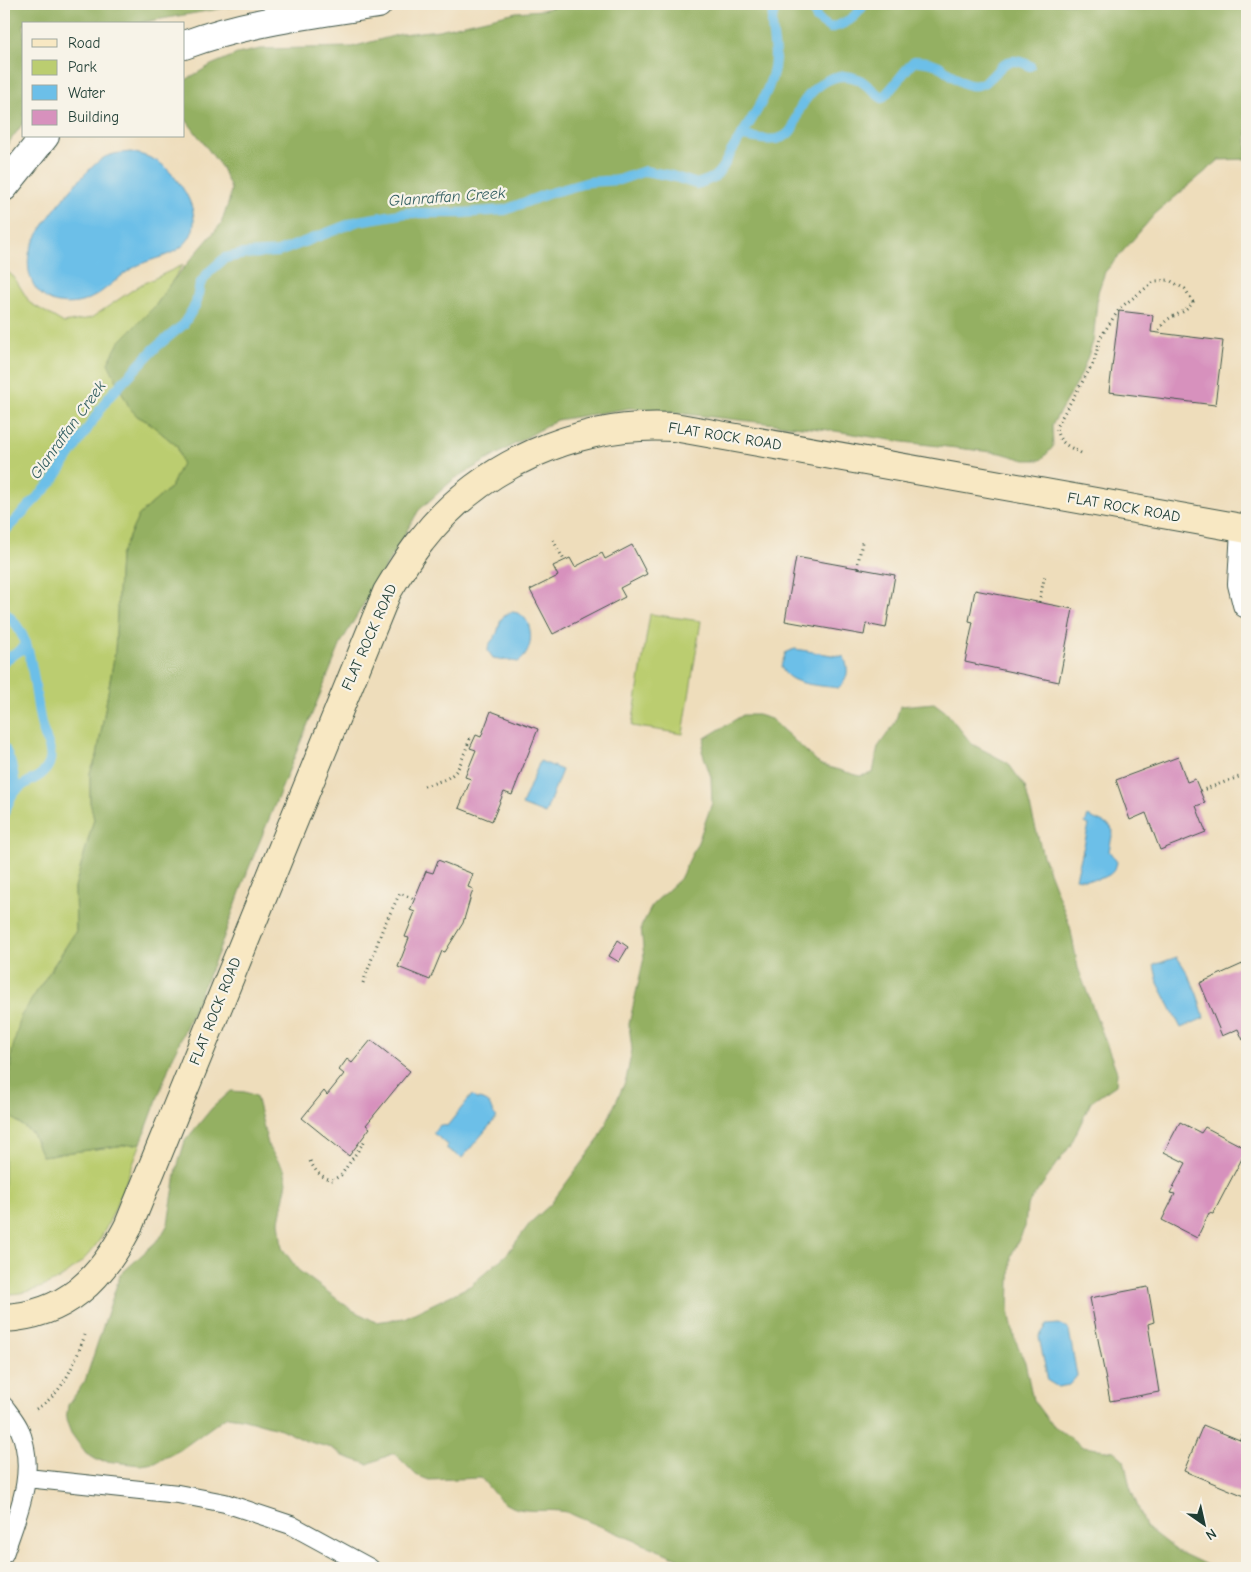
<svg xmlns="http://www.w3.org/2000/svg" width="1251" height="1572" font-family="'Comic Neue',sans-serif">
	<rect width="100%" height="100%" fill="#f7f3e8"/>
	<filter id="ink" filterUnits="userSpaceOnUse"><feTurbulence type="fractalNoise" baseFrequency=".02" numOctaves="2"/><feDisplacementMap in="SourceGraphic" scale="10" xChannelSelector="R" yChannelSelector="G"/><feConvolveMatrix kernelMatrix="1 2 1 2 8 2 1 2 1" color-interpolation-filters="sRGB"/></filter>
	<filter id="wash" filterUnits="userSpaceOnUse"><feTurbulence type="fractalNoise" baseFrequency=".0096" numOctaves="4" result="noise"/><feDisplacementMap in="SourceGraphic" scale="20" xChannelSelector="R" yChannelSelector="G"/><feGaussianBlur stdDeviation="1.12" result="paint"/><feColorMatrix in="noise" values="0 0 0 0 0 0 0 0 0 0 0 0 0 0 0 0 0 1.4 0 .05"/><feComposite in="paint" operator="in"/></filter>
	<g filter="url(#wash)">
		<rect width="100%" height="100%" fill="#edb"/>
		<path fill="#bbcd70" stroke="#6d8552" d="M183,265L156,305L119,342L137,416L148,422L177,446L183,463L171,487L139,515L120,556L115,652L97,756L90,773V802L94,819L75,887L76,931L21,1016L10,1116L32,1133L42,1156L141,1143C129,1172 116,1212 100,1239C80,1271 42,1295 4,1294V269L14,277L30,303L64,323L91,318L140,285Z
			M650,614L701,621L683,734L632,726Z"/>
		<path fill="#94b062" stroke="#5a764b" d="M4,4H247L133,24H24V122L4,149Z
			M565,4H1247V159L1219,160L1155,214L1105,272L1098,292L1093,342L1081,375L1052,425L1053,447L1041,460H1025L1001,453L903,442L829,430L631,408L557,420L454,479L419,510L342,641L248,870L218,953L172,1059L141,1143L42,1156L32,1133L10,1116L7,1107L12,1051L21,1016L76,931L75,887L94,819L90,802V773L97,756L115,652L120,556L139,515L171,487L182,463L177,446L148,422L137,416L129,407L108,363L119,342L156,305L170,284L221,224L229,201L231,189L222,168L184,117V81L211,65L237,54L261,49L352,47L401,34L439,30L516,12L542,10Z
			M934,703L946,712L972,744L1008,763L1025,787L1043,856L1070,926L1078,968L1117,1072L1116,1085L1091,1102L1070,1146L1027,1206L1025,1227L1011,1256L1009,1310L1014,1337L1025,1362L1033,1400L1050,1423L1083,1447L1114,1451L1124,1460L1130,1487L1146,1527L1177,1551L1213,1568H693L677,1558L566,1512C548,1508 526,1514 510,1506C499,1502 489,1487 481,1478L429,1480L416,1475L394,1453L368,1464L343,1456L332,1448L306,1441L281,1429L241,1418L227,1416L180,1450L155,1463L140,1465L97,1460L86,1454L71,1433L66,1420L68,1405L85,1381L120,1275L160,1238L168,1224L177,1168L185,1141L212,1108L231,1091L245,1092L256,1096L269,1148L284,1169L287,1182L279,1221L282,1248L298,1270L352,1310L376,1322L404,1318L470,1286L507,1254L531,1222L550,1205L599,1139L626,1080L632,1050L629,1024L644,958L641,927L653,904L680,879L698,842L712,803L711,777L702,751L705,738L743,715H758L771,719L821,765L860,776L873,773L878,747L895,723L900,706Z"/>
		<path fill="#6cbfe8" stroke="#467e8e" d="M131,152C143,155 155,158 165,167C183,184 205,217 188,240C174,258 152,257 135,267C109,281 94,309 59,303C50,302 42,296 37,290C29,280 27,266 29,254C33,232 85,168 105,157C114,153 122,153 131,152Z
			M513,612C535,614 536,652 518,662L493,658L488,651C488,642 494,640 497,633C501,622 499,615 513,612Z
			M795,649L844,657C849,668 849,680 838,688C819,685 787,686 781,666L786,652Z
			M540,761L562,770L545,814L522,805Z
			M1088,816L1110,826L1113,831L1109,851L1117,862C1114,881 1091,881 1076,878L1089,825L1085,823Z
			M1177,957C1191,976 1199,996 1204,1018L1181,1028L1158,983L1154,965Z
			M472,1095L476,1099C495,1100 487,1109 497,1117L462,1158L447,1149V1144L433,1133L440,1125L447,1126Z
			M1059,1324L1069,1330L1077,1376L1069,1385L1058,1387L1048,1381L1039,1337L1047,1325Z"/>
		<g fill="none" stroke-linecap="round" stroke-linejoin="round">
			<path stroke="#6cbfe8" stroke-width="10" d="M812,4L817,19L830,28C845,24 856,18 864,4
				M743,136C756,138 773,143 785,136C795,130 795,120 799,110C810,89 833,68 858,79C863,81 875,93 882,98C895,87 902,73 914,61C922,61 930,62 937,65C950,71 964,91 981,84C1000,77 1000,50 1030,66
				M4,532L52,482L108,398L155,348L183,325L196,304L200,284L209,272L225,258L244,254L278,252L358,221L406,213H462L505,210L547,194L589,182L619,180L645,171L672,176L697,184C702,182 709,180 714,177C723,170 726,161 731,152C747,126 774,90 775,59C776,42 766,18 778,4
				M4,612C37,638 32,690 42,727C45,739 54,751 49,764C43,779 25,780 15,792C10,798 7,806 4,813
				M4,661L25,647
				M4,747C12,762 15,775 15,792"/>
		</g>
		<g id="blocks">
			<path fill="#d791bd" d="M1119,311L1153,315L1151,332L1223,341L1215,405L1109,392Z
				M632,545L647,574L620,588L625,597L553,634L530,590L558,576L553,566L570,558L575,567L602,553L605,559Z
				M796,557L895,575L886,628L866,624L864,635L785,621Z
				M975,590L1073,609L1059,682L965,662L973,622L969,621Z
				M491,711L538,729L512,795L504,792L492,821L459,808L471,779L465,777L476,750L470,748L476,735L481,737Z
				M1178,757L1187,782L1195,779L1205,803L1196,806L1206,832L1160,850L1146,813L1130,820L1116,780Z
				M438,860L473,874L468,887L473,889L463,923L445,952L442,951L430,980L398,967L409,938L405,937L415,912L410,910L426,871L433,873Z
				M618,940L628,947L619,962L609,956Z
				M1247,962V1038L1243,1040L1238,1029L1222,1036L1200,983Z
				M371,1040L410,1071L366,1125L370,1128L349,1156L302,1118L324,1091L327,1095L344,1074L339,1070L347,1059L352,1063Z
				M1180,1122L1201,1133L1205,1127L1247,1149L1213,1214L1209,1213L1197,1238L1162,1220L1175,1194L1170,1193L1186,1163L1164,1152Z
				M1148,1287L1154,1322L1148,1324L1159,1392L1110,1401L1090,1298Z
				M1203,1425L1247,1443V1497L1184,1471Z"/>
		</g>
	</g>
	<g filter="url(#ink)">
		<use href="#blocks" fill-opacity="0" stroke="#3e5548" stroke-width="1"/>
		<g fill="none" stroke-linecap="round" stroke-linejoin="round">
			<defs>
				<path id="lane" d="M4,1406C9,1413 15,1420 19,1428C38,1471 18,1513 4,1554
					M27,1478L178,1494L225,1503L291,1525L370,1568"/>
				<path id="street" d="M184,45C246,22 313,14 378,4
					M4,187L45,136
					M1245,529L1242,584L1247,604"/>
				<path id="secondary" d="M4,1318C66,1315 101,1279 128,1227L387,592C398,574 408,557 421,541C479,465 579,421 674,427L1247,529"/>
			</defs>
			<use href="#lane" stroke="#3e5548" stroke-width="20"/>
			<use href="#street" stroke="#3e5548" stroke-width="30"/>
			<use href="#secondary" stroke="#3e5548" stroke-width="30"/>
			<path stroke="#3e5548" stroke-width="3" stroke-dasharray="1 4" stroke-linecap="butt" d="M1081,453C1068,446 1058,443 1056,427L1094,362L1100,338L1120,308L1155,281L1169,280L1185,289L1193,302C1182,319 1169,310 1157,333
				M553,540L564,560
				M857,568L862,542
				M1039,602L1045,575
				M424,786C461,776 456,773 470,739L473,740
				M1200,791L1247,774
				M363,983L383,928L400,893L414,899
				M310,1161C316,1172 320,1177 333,1180L341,1175L366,1139
				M36,1409C64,1393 74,1364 85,1335
				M1240,1440L1247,1425"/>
			<use href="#lane" stroke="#fff" stroke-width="18"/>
			<use href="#street" stroke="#fff" stroke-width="28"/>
			<use href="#secondary" stroke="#f8e8c3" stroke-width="28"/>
		</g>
	</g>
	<g text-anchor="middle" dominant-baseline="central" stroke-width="4.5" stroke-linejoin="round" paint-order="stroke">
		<g font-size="15" fill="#1f3d34" stroke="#f7f3e8">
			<text transform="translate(725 436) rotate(9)">FLAT ROCK ROAD</text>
			<text transform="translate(1124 507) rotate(10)">FLAT ROCK ROAD</text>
			<text transform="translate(369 637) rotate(-66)">FLAT ROCK ROAD</text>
			<text transform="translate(215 1011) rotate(-68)">FLAT ROCK ROAD</text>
		</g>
		<g font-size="16" font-style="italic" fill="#325e61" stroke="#f7f3e8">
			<text transform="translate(447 197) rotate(-4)">Glanraffan Creek</text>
			<text transform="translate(68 430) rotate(-54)">Glanraffan Creek</text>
		</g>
	</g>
	<rect width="1251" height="1572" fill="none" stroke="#f7f3e8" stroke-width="20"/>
	<rect x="22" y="22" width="162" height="115" fill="#f7f3e8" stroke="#a1aaa0"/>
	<rect x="32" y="39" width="25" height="8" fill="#f8e8c3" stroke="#a1aaa0"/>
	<text x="68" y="48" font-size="15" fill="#1f3d34">Road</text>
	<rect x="32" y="60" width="25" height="15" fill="#bbcd70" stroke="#a1aaa0"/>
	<text x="68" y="72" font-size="15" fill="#1f3d34">Park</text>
	<rect x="32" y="85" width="25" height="15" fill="#6cbfe8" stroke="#a1aaa0"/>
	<text x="68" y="98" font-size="15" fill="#1f3d34">Water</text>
	<rect x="32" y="110" width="25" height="15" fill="#d791bd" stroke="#a1aaa0"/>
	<text x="68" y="122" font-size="15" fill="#1f3d34">Building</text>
	<g transform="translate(1204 1524) rotate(146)" stroke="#f7f3e8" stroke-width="4" paint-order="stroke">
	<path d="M0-4L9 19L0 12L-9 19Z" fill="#1f3d34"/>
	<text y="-8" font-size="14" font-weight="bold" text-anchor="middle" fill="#1f3d34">N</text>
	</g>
</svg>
